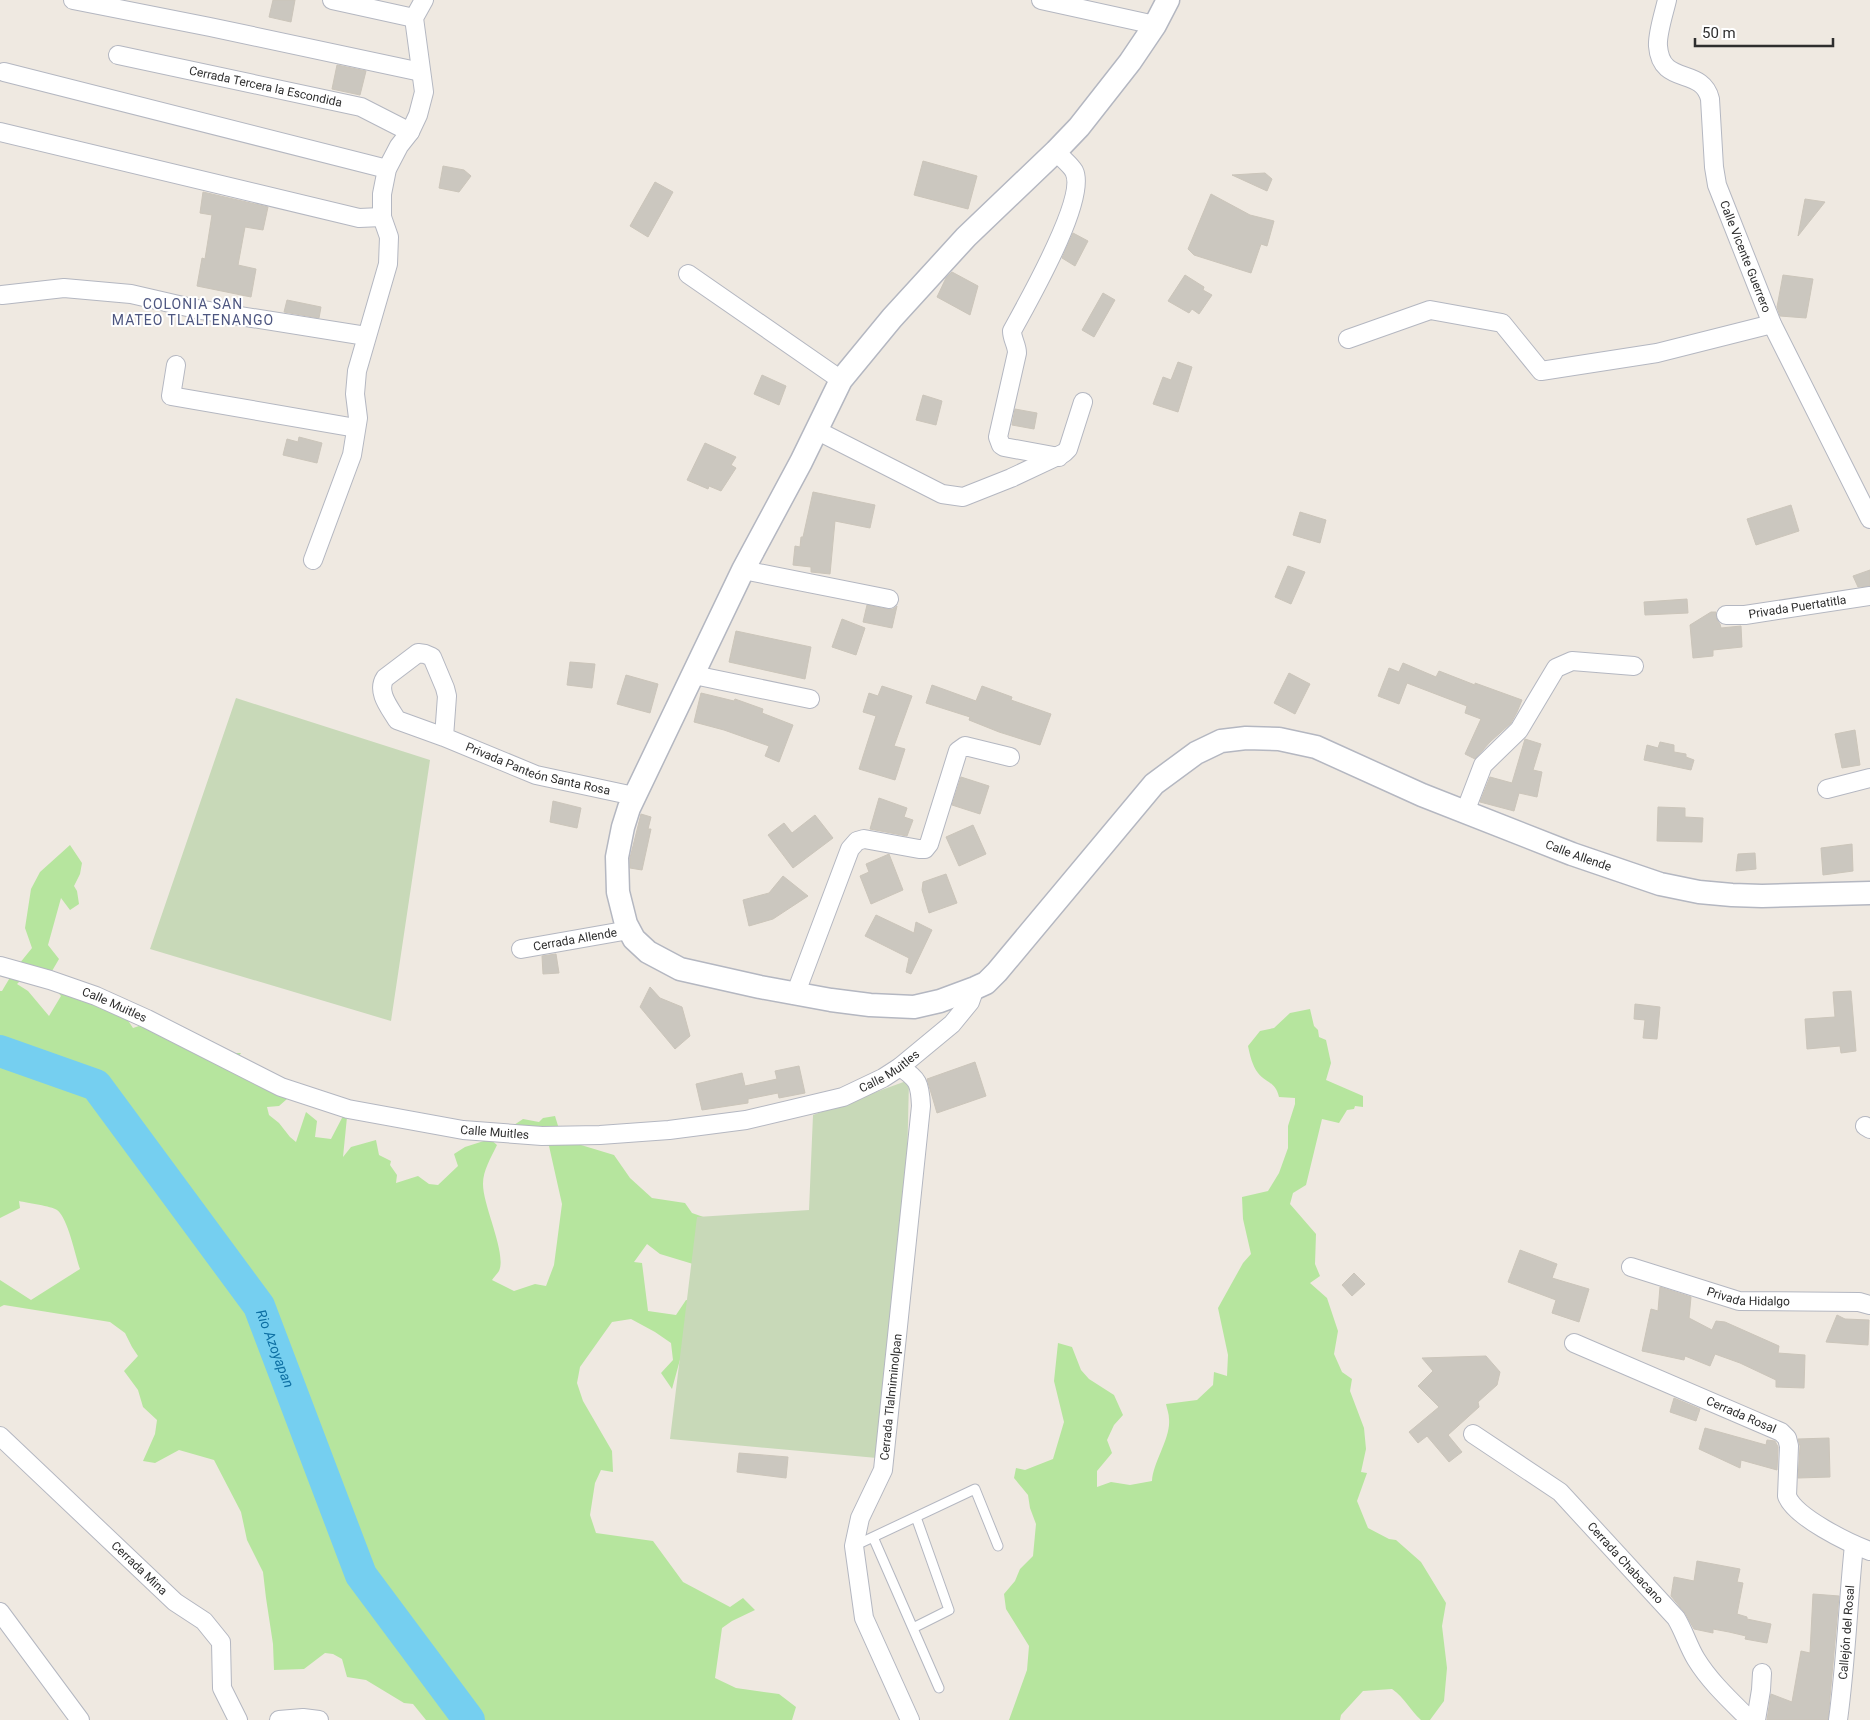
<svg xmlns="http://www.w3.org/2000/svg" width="1870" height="1720" font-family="Roboto,sans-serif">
	<rect width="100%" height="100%" fill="#efe9e1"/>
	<path fill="#b6e59e" d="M70,845L82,863L80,874L74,886L77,891L79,904L70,910L61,898L48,945L59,959L52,971L34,967L17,984L28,991L49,1016L61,996L50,983L121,1010L133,1028L151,1022L188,1044L213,1041L214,1048L232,1053H241L229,1071L243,1077L267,1078L287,1099L279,1106L267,1107L269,1115L279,1123L290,1137L296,1142L306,1112L317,1121L315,1137L331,1139L343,1116L347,1117L343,1157L351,1147L376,1140L379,1155L391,1161L390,1165L397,1175L396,1183L418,1176L429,1184L438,1185L458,1166L454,1154L465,1147L490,1139L497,1145C491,1158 483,1170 483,1184C483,1206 507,1254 499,1271C497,1274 494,1277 492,1280L514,1291L535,1284L546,1286L554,1265L562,1204L549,1146L516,1135L508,1129L523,1119L539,1122L543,1118L555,1116L559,1129L581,1145L614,1155L630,1178L652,1198L685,1203L692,1213L712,1220L693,1264L660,1254L647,1244L634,1262L642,1263L648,1311L676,1315L686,1300L696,1301L672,1389L661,1373L673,1360L671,1343L655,1332L631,1319L612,1322L580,1367L577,1383L583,1401L612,1451L613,1472L601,1470L595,1483L590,1515L596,1533L653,1541L683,1582L730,1607L743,1598L755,1610L732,1621L722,1628L715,1678L736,1688L779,1694L796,1707L792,1720H426L413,1704L404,1703L366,1680L347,1677L342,1659L333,1654L325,1653L304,1669L274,1670L273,1644L266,1598L263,1572L247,1540L241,1512L214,1460L179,1450L155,1463L143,1461L155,1434L157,1420L143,1407L138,1390L124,1371L138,1356L132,1347L125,1333L110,1322L4,1305L0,1307V1280L31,1300L80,1269C75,1255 68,1218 57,1210C51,1206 28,1203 19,1201L20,1208L0,1218V991H2L15,969L32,948L25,928L31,889L40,872Z
		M1310,1009L1314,1026L1318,1030L1319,1037L1326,1040L1331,1063L1326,1080L1363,1096V1107L1355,1106L1354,1109L1347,1110L1339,1123L1322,1119L1306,1185L1293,1193L1290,1204L1316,1234L1315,1264L1320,1276L1310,1283L1327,1298L1338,1331L1334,1354L1342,1372L1352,1379L1350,1391L1364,1428L1366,1449L1361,1472L1367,1473L1357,1501L1368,1528L1389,1539L1396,1540L1421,1562L1446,1603L1442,1626L1447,1668L1444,1701L1430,1720H1421C1410,1710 1405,1698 1392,1689L1363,1691L1341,1715L1340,1720H1009L1027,1670L1029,1646L1006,1609L1004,1594L1015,1581L1020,1569L1033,1556L1036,1524L1030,1508L1028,1495L1014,1478L1016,1468L1025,1470L1053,1459L1064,1422L1054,1381L1058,1343L1072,1347L1081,1370L1089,1379L1114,1395L1123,1415L1114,1425L1107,1440L1112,1453L1097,1471V1487L1111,1482L1130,1485L1152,1481C1153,1462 1171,1438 1169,1419C1169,1414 1167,1409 1166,1404L1197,1400L1213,1385L1214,1372L1227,1376L1228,1355L1218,1308L1243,1263L1251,1254L1243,1219L1242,1197L1268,1191L1279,1173L1288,1148V1126L1295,1104V1098L1279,1097C1275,1081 1267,1084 1258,1073C1252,1065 1250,1055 1248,1046L1260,1031L1274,1028L1290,1013Z"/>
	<path fill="#c8d9b8" d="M236,698L430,760L391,1021L150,949Z
		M909,1080L906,1207L877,1458L670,1439L697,1217L809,1210L813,1115Z"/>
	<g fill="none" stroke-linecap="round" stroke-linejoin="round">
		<path stroke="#75cff0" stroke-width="32" id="s1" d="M0,1051L96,1085L259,1306L361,1575L469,1720"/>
	</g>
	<path fill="#cbc7bf" stroke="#cbc5ba" d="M273,0H295L291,22L269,17Z
		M337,65L366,71L360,95L332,89Z
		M923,161L977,176L968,209L914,195Z
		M443,166L464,170L471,176L459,192L439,188Z
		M1265,173L1272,179L1267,191L1232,175Z
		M655,182L673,192L648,237L630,226Z
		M203,192L268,207L263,230L245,227L238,265L256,269L251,297L197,286L202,258L205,259L212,215L200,213Z
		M1211,194L1250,215L1274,221L1267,246L1261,244L1251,273L1194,255L1188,249Z
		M1805,199L1825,202L1798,236Z
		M1073,233L1088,241L1075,266L1062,258Z
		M952,272L978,286L970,315L937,297L946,278Z
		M1185,275L1204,287L1203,290L1212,295L1199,314L1192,309L1189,313L1168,301Z
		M1783,275L1813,279L1806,318L1780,316L1777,307Z
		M1103,293L1115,300L1094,337L1082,330Z
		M287,300L321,307L319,318L284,312Z
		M1178,362L1192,367L1178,412L1153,404L1163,377L1171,380Z
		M762,375L786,386L779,405L754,394Z
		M923,395L942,401L936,425L916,420Z
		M1015,409L1037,413L1034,429L1012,425Z
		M299,437L322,443L317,463L283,455L287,439L298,442Z
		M705,443L736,457L731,465L736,468L721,491L709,486L708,489L687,480Z
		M813,492L875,505L870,528L835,521L830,574L811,572V567L793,565L795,546L800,547L801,537H803Z
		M1791,505L1799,531L1756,545L1747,519Z
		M1300,512L1326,520L1320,543L1293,535Z
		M1288,566L1305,572L1291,604L1275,597Z
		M1870,570V586L1858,587L1853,576Z
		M1687,599L1688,613L1645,615L1644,602Z
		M867,605L887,609H893L897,606L892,628L863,622Z
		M1711,612H1716L1717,620L1720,624L1721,628L1741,626L1742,647L1713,650V656L1693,658L1690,625Z
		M842,619L865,628L856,655L832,647Z
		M736,631L811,647L805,679L729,662Z
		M570,662L595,664L592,688L567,685Z
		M1403,663L1436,677L1439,671L1475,685V683L1522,700L1517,712L1511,723L1490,742L1475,759L1465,754L1481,719L1465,713L1467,706L1407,683L1399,704L1378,696L1389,668L1399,672Z
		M1289,673L1310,684L1295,714L1274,703Z
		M626,675L658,684L650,713L617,704Z
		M932,685L976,701L982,686L1012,697L1011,700L1051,714L1040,745L999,732L969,720L970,717L926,703Z
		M882,686L912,696L894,746L905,749L895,780L859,769L876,716L863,712L869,693L878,696Z
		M701,693L734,701L735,699L763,709L762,713L793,725L779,762L765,756L769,746L724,730L694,722Z
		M1855,730L1860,765L1842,768L1835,734Z
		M1525,739L1541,744L1533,770L1542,772L1537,797L1519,793L1514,811L1480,802L1490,777L1512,783Z
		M1660,742L1674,745V752L1686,754V757L1694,760L1691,770L1644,760L1647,745L1658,748Z
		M961,777L989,786L980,814L952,805Z
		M879,798L907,808L904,817L913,820L907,836L870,829Z
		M553,801L581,808L577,828L550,822Z
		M1658,807L1685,808V817L1703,818L1702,842L1657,841Z
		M641,814L651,817L648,829H651L642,870L630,868V858Z
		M815,815L833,838L793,868L768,835L784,823L792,833Z
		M973,825L986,854L959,866L946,837Z
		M1852,844L1853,871L1823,875L1821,848Z
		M1755,853L1756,869L1736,871L1738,854Z
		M889,854L903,890L871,904L860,876L869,872L866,864Z
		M946,874L957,903L929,913L922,890L923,882Z
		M783,876L808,896L773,919L749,926L743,900L769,893Z
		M876,915L914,933L916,922L932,930L911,974L906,972L909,958L865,936Z
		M556,954L559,973L543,974L542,956Z
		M650,987L660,998L682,1007L690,1036L675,1049L640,1007Z
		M1851,991L1856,1051L1841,1053L1840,1046L1807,1049L1805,1019L1835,1017L1833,992Z
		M1635,1004L1660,1007L1657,1039L1643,1038L1645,1020L1634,1019Z
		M975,1062L986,1096L937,1113L927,1079Z
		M799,1066L805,1093L779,1098L778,1093L748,1099V1103L702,1110L696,1084L742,1073L745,1086L777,1079L775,1071Z
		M1520,1250L1557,1264L1552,1278L1589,1289L1579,1322L1552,1313L1556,1300L1508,1282Z
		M1354,1273L1365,1284L1352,1296L1342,1285Z
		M1660,1287L1691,1297L1689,1318L1712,1330L1716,1321L1725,1322L1779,1346L1778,1353L1805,1355L1804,1388L1776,1387V1380L1740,1363L1715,1354L1710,1366L1685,1356L1684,1360L1642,1351L1651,1309L1658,1311Z
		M1837,1315L1845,1319L1869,1320L1868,1345L1826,1342Z
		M1486,1356L1500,1372L1497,1385L1478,1402L1479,1407L1448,1435L1462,1452L1449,1462L1427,1436L1418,1443L1409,1432L1439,1407L1418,1386L1433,1371L1422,1358Z
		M1674,1398L1700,1409L1696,1421L1670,1412Z
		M1705,1428L1766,1445L1767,1440L1775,1441L1778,1447L1777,1470L1741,1460L1740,1468L1699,1449Z
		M1829,1438L1830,1477L1798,1478L1800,1446L1798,1439Z
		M739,1453L788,1457L786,1478L737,1472Z
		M1697,1561L1740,1569L1737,1582L1743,1583L1737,1614L1747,1617V1619L1771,1624L1767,1643L1745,1639L1746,1636L1729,1632L1713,1629V1633L1694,1629L1685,1613L1671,1596L1674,1577L1694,1581Z
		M1813,1594L1839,1596L1828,1720H1767L1771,1694L1792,1702L1801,1651L1810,1653Z"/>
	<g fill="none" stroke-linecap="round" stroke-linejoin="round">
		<defs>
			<path id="service" d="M873,1537L939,1688
				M854,1546L975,1489L998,1546
				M913,1628L949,1610L916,1517"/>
			<g id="minor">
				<path d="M73,0L210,27L421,72"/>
				<path d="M332,0L414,18"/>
				<path d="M1041,0L1155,25"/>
				<path id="s2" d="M1667,0C1664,13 1657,34 1658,46C1661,87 1702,66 1710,99L1714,167L1717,185L1772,324L1870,519"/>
				<path id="s3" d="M118,55L361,107L410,132"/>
				<path d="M4,72L387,169"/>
				<path d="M0,132L359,218L382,217"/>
				<path d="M1056,151C1061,158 1070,164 1074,171C1088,198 1027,303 1012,331C1012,339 1017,345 1017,353L998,437L1001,445L1004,447L1059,457"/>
				<path d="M688,274L841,380"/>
				<path d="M2,295L64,288L131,294L196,309L366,336"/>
				<path d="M1348,339L1430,310L1502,323L1541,371L1657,353L1772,324"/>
				<path d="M176,365L171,396L356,428"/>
				<path d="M816,430L942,494L963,497L1011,478L1064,453L1068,449L1083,402"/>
				<path d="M313,560L352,455L358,418L355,394L357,371L388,264L389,237L382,217V194L387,169L399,146L410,132L418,115L424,92L414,18L424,0"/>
				<path d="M743,570L889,599"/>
				<path id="s4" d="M1726,615H1745L1870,596"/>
				<path d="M694,675L810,699"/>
				<path id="s5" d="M444,737L447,696L445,688L432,657L425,654L418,653L385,678C376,692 390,708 397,720L444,737L536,775L634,796"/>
				<path d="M1827,789L1870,778"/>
				<path d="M1465,812L1483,765L1519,730L1556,668L1572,661L1634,666"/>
				<path id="s6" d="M521,949L629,930"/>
				<path id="s7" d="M0,966L50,980L96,996L147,1019L281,1087L348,1109L463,1130L542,1136L600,1135L669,1130L746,1120L843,1097L883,1078L900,1067L952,1024L970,1002L975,988"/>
				<path d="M795,995L850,849L857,841L864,839L919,849H925L929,844L958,751L965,746L1010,757"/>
				<path d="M900,1067C918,1079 920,1083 921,1106L883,1470L860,1518L854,1546L864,1618L910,1720"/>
				<path d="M1865,1126L1870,1129"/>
				<path id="s8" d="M1631,1267L1739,1301L1859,1302L1870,1305"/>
				<path id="s9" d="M1574,1343L1781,1432L1787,1438L1789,1446L1787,1496C1795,1517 1848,1543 1870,1551"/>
				<path id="s10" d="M1473,1434L1560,1492L1676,1618C1684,1631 1688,1646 1696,1659C1710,1682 1731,1701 1750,1720"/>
				<path id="s11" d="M0,1436L175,1602L204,1621L221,1642L222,1688L238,1720"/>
				<path d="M0,1612L80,1720"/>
				<path d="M279,1720L303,1718L319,1720"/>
				<path d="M1756,1720L1761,1690L1762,1673"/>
				<path id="s12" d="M1838,1720C1846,1662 1848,1603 1854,1545"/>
			</g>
			<g id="tertiary">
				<path id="s13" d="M1168,0L1155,25L1130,62L1079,127L1056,151L966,237L892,318L841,380L801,462L743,570L629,808L623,827L617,857L618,892L626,924L634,939L648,952L680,969L760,987L831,1000L870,1005L914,1007L940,1001L975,988L986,983L997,972L1154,784L1196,753L1221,741L1246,738L1279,739L1316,747L1422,795L1572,854L1660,884L1699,892L1732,895L1762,896L1870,893"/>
			</g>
		</defs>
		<use href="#service" stroke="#b4b7c1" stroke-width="11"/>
		<use href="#minor" stroke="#b4b7c1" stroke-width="20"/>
		<use href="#tertiary" stroke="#b4b7c1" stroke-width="25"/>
		<use href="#service" stroke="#fff" stroke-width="9"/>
		<use href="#minor" stroke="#fff" stroke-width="18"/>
		<use href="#tertiary" stroke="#fff" stroke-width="22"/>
	</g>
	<g text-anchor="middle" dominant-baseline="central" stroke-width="4" stroke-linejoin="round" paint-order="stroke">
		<g font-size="12" fill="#2e2e2e" stroke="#fff">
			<text stroke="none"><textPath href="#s3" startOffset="151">Cerrada Tercera la Escondida</textPath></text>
			<text stroke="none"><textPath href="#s2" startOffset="290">Calle Vicente Guerrero</textPath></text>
			<text stroke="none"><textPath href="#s4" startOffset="72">Privada Puertatitla</textPath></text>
			<text stroke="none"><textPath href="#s5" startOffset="335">Privada Panteón Santa Rosa</textPath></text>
			<text stroke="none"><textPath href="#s13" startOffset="2206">Calle Allende</textPath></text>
			<text stroke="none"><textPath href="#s6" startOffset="55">Cerrada Allende</textPath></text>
			<text stroke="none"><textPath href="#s7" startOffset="121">Calle Muitles</textPath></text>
			<text stroke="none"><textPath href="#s7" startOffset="931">Calle Muitles</textPath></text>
			<text stroke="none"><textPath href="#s7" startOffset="526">Calle Muitles</textPath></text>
			<text stroke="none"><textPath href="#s8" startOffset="122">Privada Hidalgo</textPath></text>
			<text transform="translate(891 1397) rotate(-84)">Cerrada Tlalmiminolpan</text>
			<text stroke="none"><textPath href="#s9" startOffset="182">Cerrada Rosal</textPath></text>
			<text stroke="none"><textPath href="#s10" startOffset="201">Cerrada Chabacano</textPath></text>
			<text stroke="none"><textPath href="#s11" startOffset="192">Cerrada Mina</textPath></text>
			<text stroke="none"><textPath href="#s12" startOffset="88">Callejón del Rosal</textPath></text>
		</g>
		<g font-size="14" letter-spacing="1" fill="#4d5680" stroke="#fff">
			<text x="193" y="304">COLONIA SAN<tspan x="193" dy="16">MATEO TLALTENANGO</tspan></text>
		</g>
		<g font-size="14" font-style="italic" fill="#0d6fa3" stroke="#fff">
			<text stroke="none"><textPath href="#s1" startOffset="422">Rio Azoyapan</textPath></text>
		</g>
	</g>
	<path d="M1695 38v8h138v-8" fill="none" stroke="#2e2e2e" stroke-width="2.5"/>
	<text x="1702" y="38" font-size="15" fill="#2e2e2e" stroke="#ffffff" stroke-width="4" paint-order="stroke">50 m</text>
</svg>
